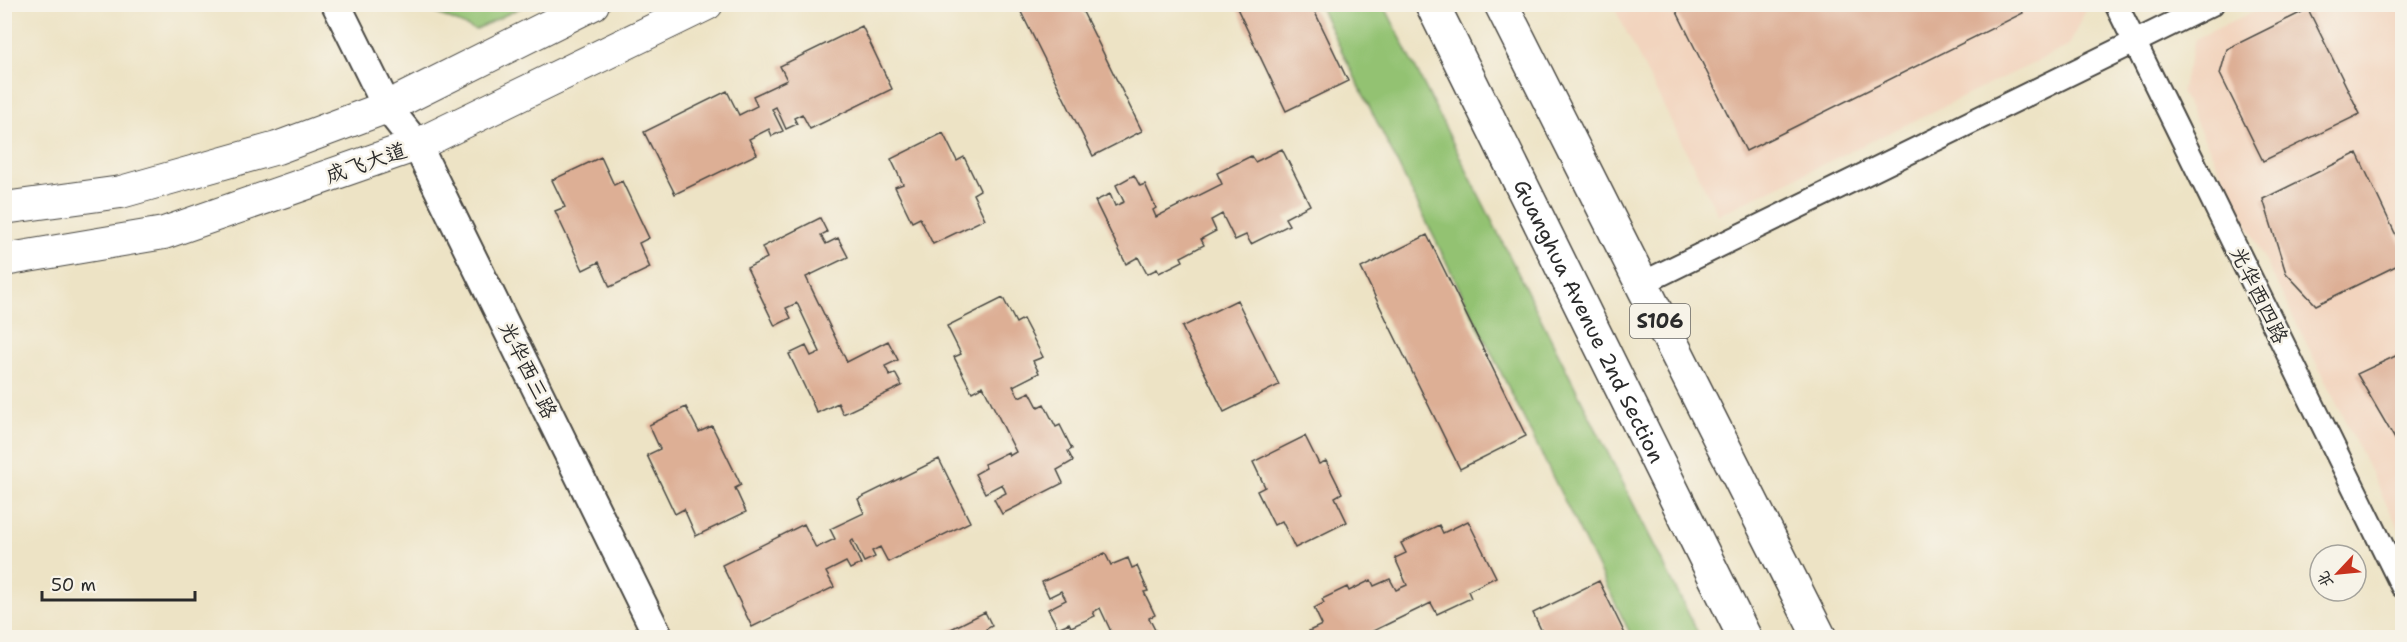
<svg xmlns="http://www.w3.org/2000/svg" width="2407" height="642" font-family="'Shantell Sans','LXGW WenKai TC',sans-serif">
	<rect width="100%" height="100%" fill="#f7f3e8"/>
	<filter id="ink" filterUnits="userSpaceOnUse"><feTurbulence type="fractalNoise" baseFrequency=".0167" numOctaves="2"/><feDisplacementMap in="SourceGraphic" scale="12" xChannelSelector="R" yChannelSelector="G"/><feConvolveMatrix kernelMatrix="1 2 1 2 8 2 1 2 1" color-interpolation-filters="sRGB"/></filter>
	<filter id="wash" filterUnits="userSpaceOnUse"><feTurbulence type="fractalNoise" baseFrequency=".008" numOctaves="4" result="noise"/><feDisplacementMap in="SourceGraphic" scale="24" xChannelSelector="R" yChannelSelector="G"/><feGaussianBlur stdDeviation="1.35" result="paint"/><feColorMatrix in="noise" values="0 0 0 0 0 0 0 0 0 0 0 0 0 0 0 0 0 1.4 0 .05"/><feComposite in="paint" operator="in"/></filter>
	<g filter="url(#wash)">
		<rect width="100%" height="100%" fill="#ede3c5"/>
		<path fill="#f2d4be" d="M1613,5H2088L2069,46L1718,215Z
			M2267,5H2402V535L2181,92L2195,39Z"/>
		<path fill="#93c272" stroke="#5f764e" stroke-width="1.5" d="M417,5H526L475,30Z
			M1319,5H1384L1700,637H1632Z"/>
		<g id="blocks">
			<path fill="#ddaf95" d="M1017,4H1079L1142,131L1093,156Z
				M1235,4H1311L1348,81L1286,111Z
				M1673,4H2019L2023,13L1746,151Z
				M2308,9L2360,114L2263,161L2220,74L2227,49Z
				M862,26L892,89L810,129L802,114L794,118L797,124L786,129L776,107L772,109L783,131L772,136L769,129L749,139L757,154L675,194L644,132L727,91L739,115L757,106L753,96L787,80L780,66Z
				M943,133L957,161L964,157L980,190L973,194L985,219L933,244L920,218L912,222L895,187L903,184L891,159Z
				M1282,149L1310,205L1285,218L1289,225L1251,244L1246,235L1235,240L1222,214L1211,220L1216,231L1201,239L1204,245L1181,257L1183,261L1159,273L1157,269L1147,274L1138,257L1126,264L1095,201L1110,194L1115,206L1124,202L1116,185L1134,175L1140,186L1145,184L1156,208L1153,210L1156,217L1222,184L1217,173L1251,156L1255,162Z
				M2357,153L2402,248V263L2316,305L2286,273L2263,199Z
				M601,157L614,185L622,181L649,238L639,243L650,268L610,287L599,262L583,270L555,211L565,207L552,180Z
				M820,218L827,232L821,235L826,244L838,238L848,257L806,277L847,362L888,341L898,360L885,366L890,376L895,373L902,386L843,414L838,403L817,413L789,354L806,346L811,356L820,352L797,303L786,308L791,318L775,326L747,268L767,258L762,247Z
				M1427,235L1526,436L1460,469L1361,268Z
				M1003,298L1016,323L1023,319L1043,357L1033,361L1039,373L1013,386L1019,397L1030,392L1038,407L1044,404L1056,427L1060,425L1072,449L1068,451L1073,461L1057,470L1063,483L1002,514L994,499L1006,493L1002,484L985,493L975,474L986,468L984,464L1008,452L1009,456L1016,452L983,386L972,392L954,357L961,354L947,326Z
				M1237,300L1279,385L1224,412L1182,327Z
				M2402,353V451L2357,374Z
				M686,407L699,432L712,426L741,485L735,488L746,512L696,536L684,509L675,514L647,455L660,449L649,425Z
				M1305,436L1319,464L1326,461L1342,493L1335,497L1347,522L1295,548L1282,521L1274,525L1257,491L1265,487L1253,462Z
				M939,459L970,522L888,562L880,547L872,551L875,557L864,562L853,540L850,542L861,564L850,569L846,562L826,572L834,587L752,627L722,565L804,524L816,548L835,539L830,529L864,513L858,499Z
				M1468,521L1496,577L1468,591L1471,598L1437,614L1431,603L1365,635L1366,638H1312L1309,631L1322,625L1314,608L1324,603L1322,599L1347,587L1349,591L1371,580L1374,586L1390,579L1396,590L1407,585L1395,558L1406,553L1401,543L1439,525L1443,533Z
				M1105,553L1111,565L1128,558L1132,568L1137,566L1148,591L1144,592L1155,615L1149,618L1157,634L1150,638H1114L1100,608L1093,612L1095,616L1071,627L1069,623L1058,628L1048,609L1066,600L1061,591L1049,597L1042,582Z
				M1599,581L1627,638H1545L1533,613Z
				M985,612L992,626L986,629L990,638H933Z"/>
		</g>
	</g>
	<g filter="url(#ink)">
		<use href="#blocks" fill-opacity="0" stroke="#484742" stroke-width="1.5"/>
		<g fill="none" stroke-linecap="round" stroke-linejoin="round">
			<defs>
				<path id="minor" d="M2116,4L2402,586
					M1641,284L2212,4"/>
				<path id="tertiary" d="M336,4L387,107L417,145L659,638"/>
				<path id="secondary" d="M4,208L121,192L277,148L387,107L593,4
					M4,260L164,233L417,145L707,4"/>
				<g id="primary">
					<path id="s1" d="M1432,4L1745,638"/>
					<path d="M1501,4L1820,638"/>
				</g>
			</defs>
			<use href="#minor" stroke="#484742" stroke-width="26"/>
			<use href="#tertiary" stroke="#484742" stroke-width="32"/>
			<use href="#secondary" stroke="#484742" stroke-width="34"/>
			<use href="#primary" stroke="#484742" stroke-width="36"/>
			<use href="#minor" stroke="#fff" stroke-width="22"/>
			<use href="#tertiary" stroke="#fff" stroke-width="28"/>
			<use href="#secondary" stroke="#fff" stroke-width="32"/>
			<use href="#primary" stroke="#fff" stroke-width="33"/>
		</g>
	</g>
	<g text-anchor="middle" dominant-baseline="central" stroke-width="5" stroke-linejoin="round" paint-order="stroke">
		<rect fill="#f7f3e8" stroke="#686764" stroke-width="1.5" x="1630" y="304" width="60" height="34" rx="4.5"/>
		<g font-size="20" font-weight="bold" fill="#2b2b2b">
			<text x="1660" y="321">S106</text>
		</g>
		<g font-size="21" fill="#2b2b2b" stroke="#f7f3e8">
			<text transform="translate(366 163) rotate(-19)">成飞大道</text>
			<text transform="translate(2259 295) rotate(64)">光华西四路</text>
			<text stroke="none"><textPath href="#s1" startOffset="354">Guanghua Avenue 2nd Section</textPath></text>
			<text transform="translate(528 370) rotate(64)">光华西三路</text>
		</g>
	</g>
	<rect width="2407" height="642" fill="none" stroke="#f7f3e8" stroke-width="24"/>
	<g transform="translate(2338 573) rotate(244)"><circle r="28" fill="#f7f3e8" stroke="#a5a39c" stroke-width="1.5"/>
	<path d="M0-4.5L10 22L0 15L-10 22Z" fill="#c8321e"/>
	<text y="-9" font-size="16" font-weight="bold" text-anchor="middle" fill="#2b2b2b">北</text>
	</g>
	<path d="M42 591v9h153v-9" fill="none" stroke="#2b2b2b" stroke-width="3"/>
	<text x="51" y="591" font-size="18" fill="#2b2b2b" stroke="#f7f3e8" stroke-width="4.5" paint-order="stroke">50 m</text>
</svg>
